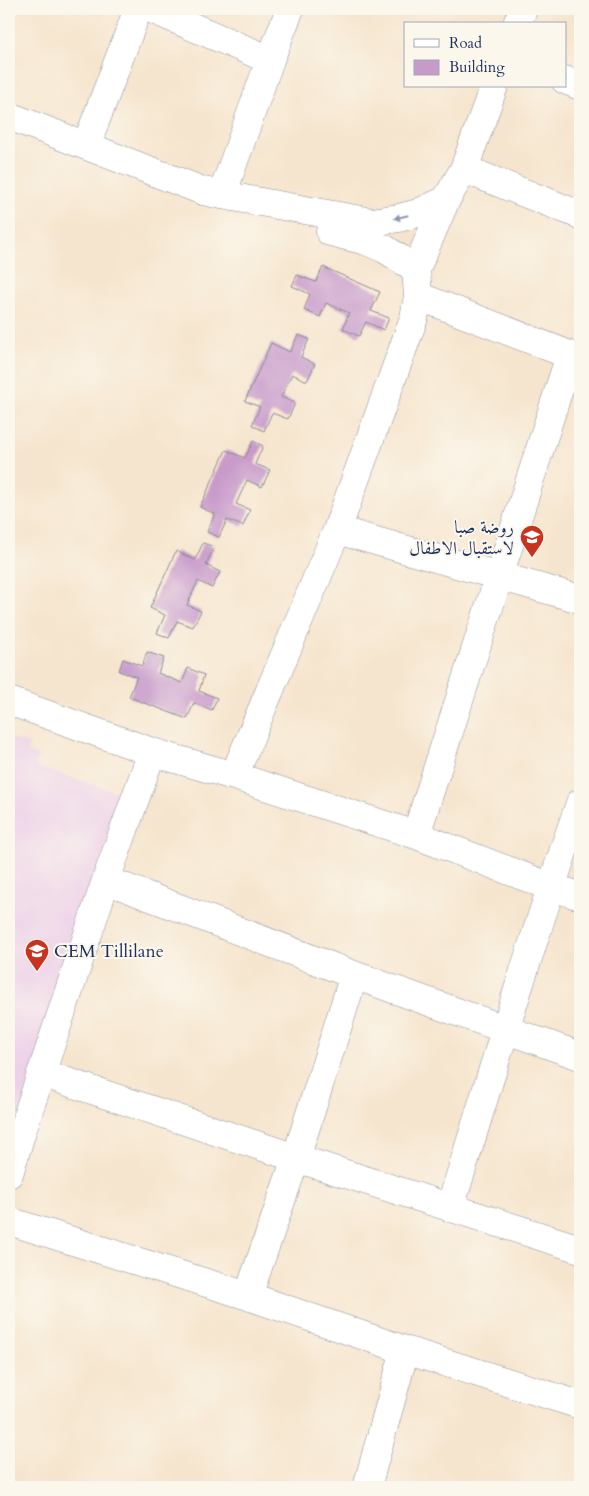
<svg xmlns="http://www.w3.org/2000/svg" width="589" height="1496" font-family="Cardo,Amiri,serif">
	<rect width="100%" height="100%" fill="#fbf7ec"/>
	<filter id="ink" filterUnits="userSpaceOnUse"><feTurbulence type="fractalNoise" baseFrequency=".02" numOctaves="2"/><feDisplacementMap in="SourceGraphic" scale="10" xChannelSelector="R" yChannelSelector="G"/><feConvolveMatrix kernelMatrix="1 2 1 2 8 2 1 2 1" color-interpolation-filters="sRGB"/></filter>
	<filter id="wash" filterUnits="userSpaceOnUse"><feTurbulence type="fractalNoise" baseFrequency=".0096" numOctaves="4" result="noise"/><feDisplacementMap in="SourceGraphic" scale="20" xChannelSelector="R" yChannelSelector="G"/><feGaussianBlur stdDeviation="1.12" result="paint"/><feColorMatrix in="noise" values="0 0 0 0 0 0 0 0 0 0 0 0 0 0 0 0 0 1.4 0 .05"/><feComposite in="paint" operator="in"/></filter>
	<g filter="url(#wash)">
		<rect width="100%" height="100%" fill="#f6e5ce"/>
		<path fill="#edd1e9" d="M9,738L29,744L27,753L38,756L35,766L123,794L9,1150Z"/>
		<g id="blocks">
			<path fill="#c79aca" d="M323,267L380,292L371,311L389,318L384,330L366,322L359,336L343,329L349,313L326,303L320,317L304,310L310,294L292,286L297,275L316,282Z
				M298,335L309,339L301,357L315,364L307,381L292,374L281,397L295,403L288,419L272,413L264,431L252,425L260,407L245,401L271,343L290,352Z
				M253,441L263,446L255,464L270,470L262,487L247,480L236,504L250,510L243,526L227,520L219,537L207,532L215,514L200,507L226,450L245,458Z
				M203,543L214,547L206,565L220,572L212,588L198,581L187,605L201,611L193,627L177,621L169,638L157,633L165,615L150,608L176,551L195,560Z
				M147,652L164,658L158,673L182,683L188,668L204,675L199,691L217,698L212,710L194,703L187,719L129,697L137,677L119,671L123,659L142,666Z"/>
		</g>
	</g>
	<g filter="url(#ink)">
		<use href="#blocks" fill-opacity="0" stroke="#888a96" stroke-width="1"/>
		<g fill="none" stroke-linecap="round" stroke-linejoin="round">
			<defs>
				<path id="minor" d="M151,9L270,60
					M517,24L523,9
					M565,80L580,86
					M9,116L203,191L222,195L372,222L399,218L418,213L446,200
					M86,146L138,9
					M464,169L580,215
					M222,195L270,60L290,9
					M330,232L366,241L385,249L416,269
					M418,296L580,359
					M337,530L580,599
					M9,701L152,752L234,776L416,835L551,887L580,896
					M234,776L337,530L414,318L418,296L416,269L446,200L464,169L494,86
					M416,835L570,355
					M106,880L354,975L580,1056
					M41,1073L296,1158L580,1249
					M9,1174L22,1131L106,880L152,752
					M450,1208C492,1072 533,937 580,803
					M9,1221L248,1296L405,1350L580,1405
					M248,1296L296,1158L354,975
					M367,1487L405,1350"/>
			</defs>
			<use href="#minor" stroke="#888a96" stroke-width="29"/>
			<use href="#minor" stroke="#fff" stroke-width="28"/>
		</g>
		<defs><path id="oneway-solid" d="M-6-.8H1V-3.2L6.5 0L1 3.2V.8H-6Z" transform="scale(1.25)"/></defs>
		<use fill="#8d97ae" href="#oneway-solid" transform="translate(401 217) rotate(167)"/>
	</g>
	<defs>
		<symbol id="school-pin" viewBox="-11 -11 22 30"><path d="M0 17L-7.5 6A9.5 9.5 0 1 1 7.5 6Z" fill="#c8321e" stroke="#fbf7ec"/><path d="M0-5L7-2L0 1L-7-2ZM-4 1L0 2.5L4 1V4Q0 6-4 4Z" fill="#fff"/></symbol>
	</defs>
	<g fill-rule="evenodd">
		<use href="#school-pin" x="518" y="523" width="28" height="38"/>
		<use href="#school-pin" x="23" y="937" width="28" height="38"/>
	</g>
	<g text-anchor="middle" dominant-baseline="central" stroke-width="4" stroke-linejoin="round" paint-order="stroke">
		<g font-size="18" fill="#1b2f5e" stroke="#fbf7ec" text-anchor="end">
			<text x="514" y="527">روضة صبا<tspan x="514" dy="21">لاستقبال الاطفال</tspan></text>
			<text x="54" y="951" text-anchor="start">CEM Tillilane</text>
		</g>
	</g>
	<rect width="589" height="1496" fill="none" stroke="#fbf7ec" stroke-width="30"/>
	<rect x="404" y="22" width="162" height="65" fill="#fbf7ec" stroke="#a1a7b3"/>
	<rect x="414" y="39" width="25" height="8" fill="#ffffff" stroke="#a1a7b3"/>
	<text x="449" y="48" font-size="15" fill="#1b2f5e">Road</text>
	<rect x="414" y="60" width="25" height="15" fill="#c79aca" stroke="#a1a7b3"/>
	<text x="449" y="72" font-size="15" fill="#1b2f5e">Building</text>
</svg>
